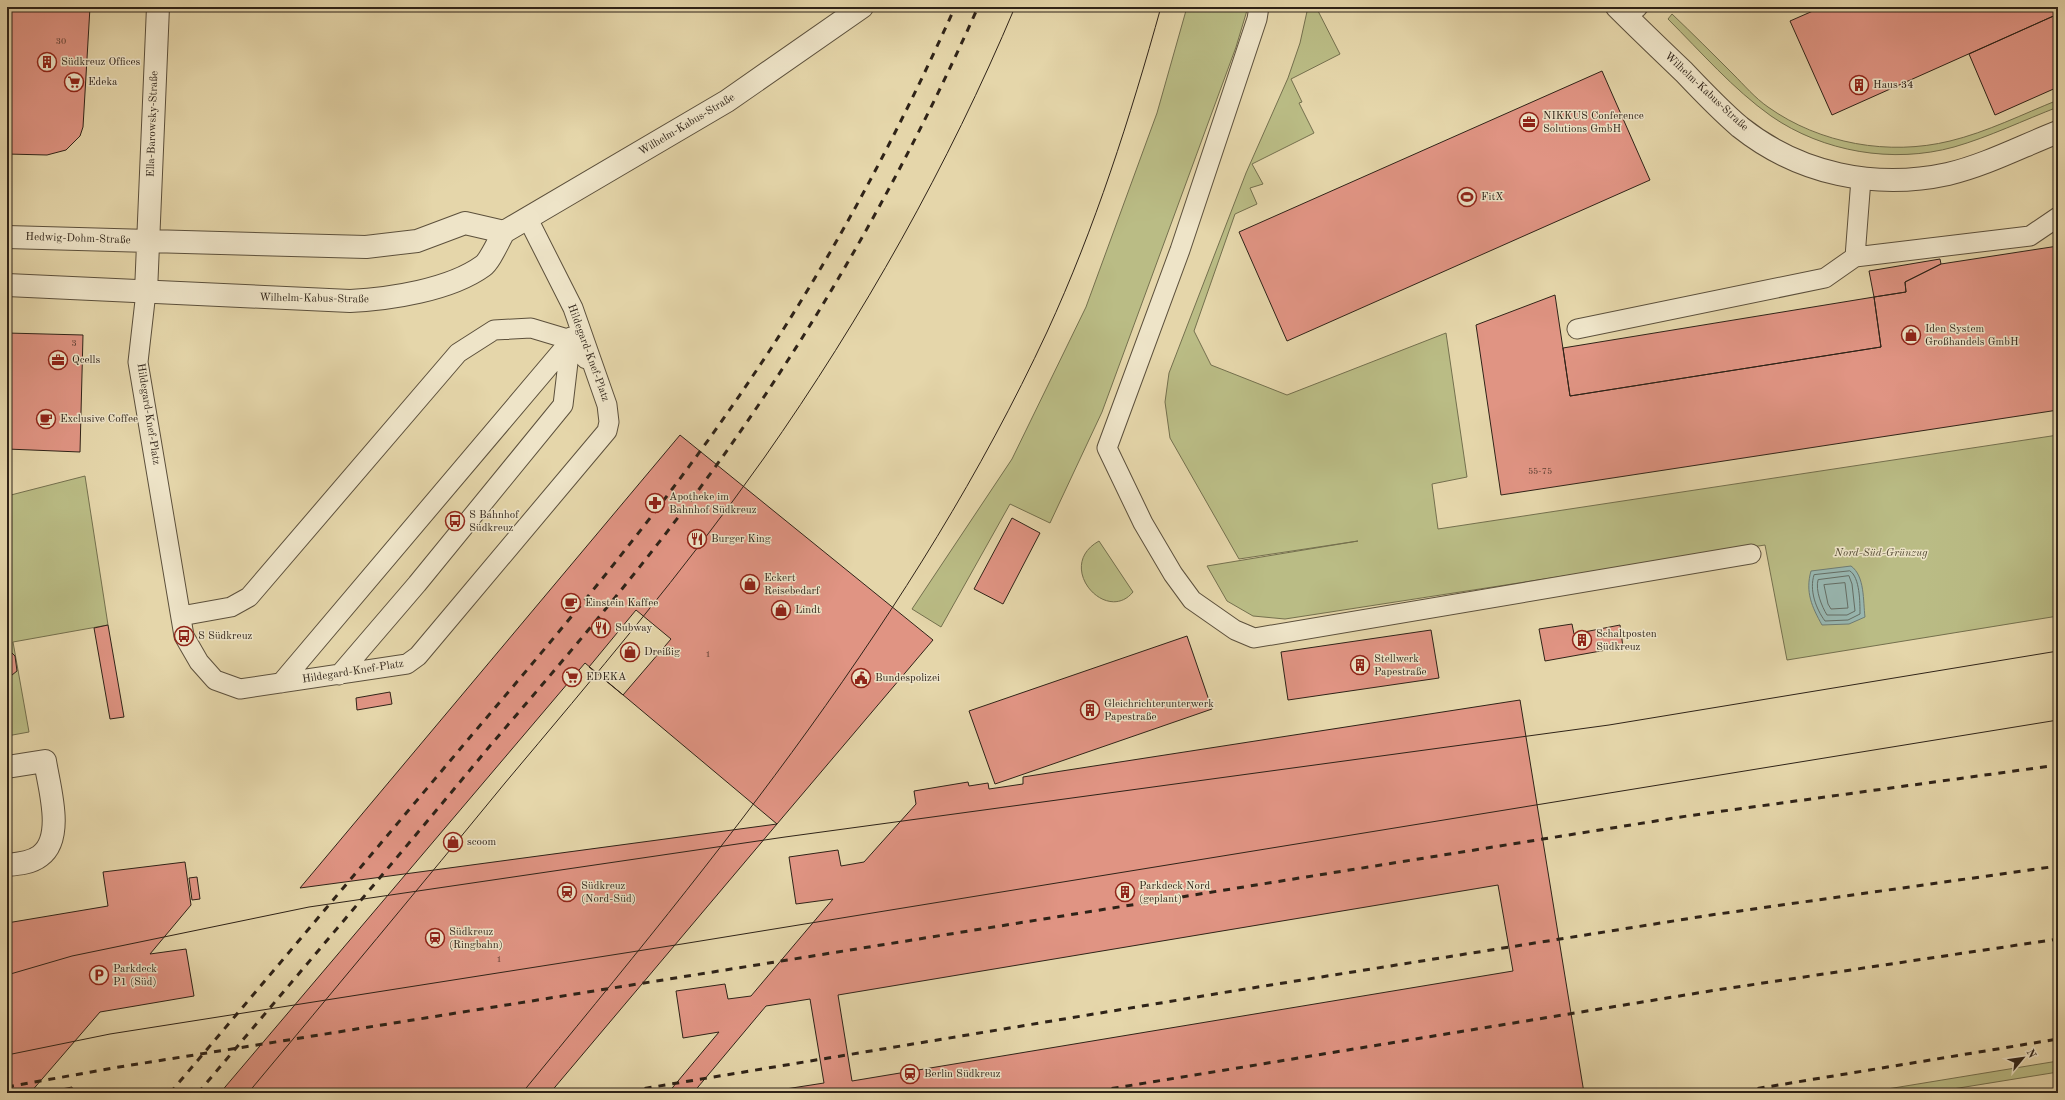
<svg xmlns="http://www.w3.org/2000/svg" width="2065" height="1100" font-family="'Old Standard TT',serif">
	<rect width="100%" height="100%" fill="#e5d6aa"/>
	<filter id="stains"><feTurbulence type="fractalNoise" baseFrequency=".005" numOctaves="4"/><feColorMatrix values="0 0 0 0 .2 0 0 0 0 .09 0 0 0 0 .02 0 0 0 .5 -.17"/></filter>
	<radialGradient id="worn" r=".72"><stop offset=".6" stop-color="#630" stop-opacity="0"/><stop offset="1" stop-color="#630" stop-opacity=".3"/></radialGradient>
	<path fill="#babc85" stroke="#74704e" d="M1187,7H1248L1236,47L1102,412L1050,523L1010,504L941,627L912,609L1012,459L1086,307L1157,113Z
		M1308,7H1316L1340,54L1291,79L1302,102L1299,103L1314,133L1252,164L1263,184L1250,188L1257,204L1235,214L1194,331L1211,365L1287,395L1446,333L1467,477L1432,484L1438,529L2058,435V616L1787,660L1765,545L1285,619L1253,616L1227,601L1207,566L1358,541L1239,559L1170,438L1165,402L1169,373L1246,173L1288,78L1300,43Z
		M1672,14C1693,34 1713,54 1733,74C1744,85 1755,98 1768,107C1820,144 1889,156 1950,141C1987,132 2023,114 2058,100V107C2024,120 1989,137 1954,147C1893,164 1823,152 1771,116C1733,89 1701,52 1668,19Z
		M85,476L108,625L13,642L29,732L7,736V496Z
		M1099,541L1133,592C1106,625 1054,566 1099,541Z
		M2058,1061V1072L1928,1093H1863Z"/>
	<path fill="#98b7b1" stroke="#6e7c74" d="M1851,566C1865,576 1863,601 1865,617L1849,624L1822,625C1812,607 1805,592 1811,571Z"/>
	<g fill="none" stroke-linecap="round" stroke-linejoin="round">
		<path stroke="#646d64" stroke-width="1" d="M1850,571C1860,577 1860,603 1860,614L1848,620L1825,621C1816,609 1809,590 1814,575Z
			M1849,576L1852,584L1855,611L1847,615H1827C1822,607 1815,590 1818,580Z
			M1845,583L1848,608L1831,609L1828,604L1824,585Z"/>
	</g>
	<path fill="#e09483" stroke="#2f2318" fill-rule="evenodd" d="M7,7H90L83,127L80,136L66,150L47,155L7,154Z
		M1822,7H2058V14L1832,115L1790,21Z
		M2058,14V87L1995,115L1969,54Z
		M1602,71L1650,180L1287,341L1239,232Z
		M2058,246V410L1501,495L1476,325L1555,295L1570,396L1881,347L1874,297L1906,292L1905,282L1941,264Z
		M1940,259L1941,264L1905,282L1906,292L1874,297L1869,271Z
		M1874,297L1881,347L1570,396L1563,348Z
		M7,333L83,335L80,452L7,449Z
		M680,435L933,640L777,824L300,888Z
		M1012,518L1040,533L1003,604L974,589Z
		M636,610L671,639L623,695L589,667Z
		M1572,624L1574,634L1620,625L1623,647L1545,661L1539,629Z
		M108,625L124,717L110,719L94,628Z
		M1431,630L1439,678L1288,700L1281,652Z
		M1187,636L1212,709L995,784L969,711Z
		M7,648L15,656L17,671L12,675L7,673Z
		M585,663L777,824L550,1093H220Z
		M390,692L392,704L357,710L356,698Z
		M1520,700L1584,1093H760L824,1083L810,999L766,1006L693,1093H668L719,1032L683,1038L676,991L725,984L728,999L751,996L833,899L796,904L789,857L838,850L841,866L864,862L916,804L914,791L968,782L969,786L988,783L989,789L1023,784V777ZM1498,885L1513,971L852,1081L838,995Z
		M185,862L191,905L150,954L186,949L194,996L100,1012L30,1093H7V923L108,906L103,872Z
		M197,877L200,899L192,900L189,878Z
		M72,1087L73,1093H40Z"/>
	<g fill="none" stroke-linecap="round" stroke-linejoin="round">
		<defs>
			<path id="service" d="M1259,7L1257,19L1180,250L1107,448L1143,523L1173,574L1192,600L1235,630L1254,638L1751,554
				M1626,17L1638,7
				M1855,257L1861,179
				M146,292L138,362L184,636L199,662L215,680L240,689L407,664L418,656L607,431L609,422L607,405L573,308L528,219
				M1577,329L1825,278L1855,257L2030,236L2058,217
				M181,616L231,607L249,597L458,353L494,330L531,328L571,340L586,359
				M339,675L417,584L563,405L571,337
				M281,683L571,340"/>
			<path id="minor" d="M7,767L45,761C49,787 65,838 40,856C31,863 18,864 7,865"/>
			<path id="tertiary" d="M1617,7C1639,29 1662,51 1684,72C1702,91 1720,110 1740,127C1799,174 1875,190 1948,174C1986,165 2022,146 2058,132
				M7,237L366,247L417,241L465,223L504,232
				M7,285L350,301C390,299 450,290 483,266C490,261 499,240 504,232L727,101L862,7
				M146,292L158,7"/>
		</defs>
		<use href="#service" stroke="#5c503c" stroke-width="21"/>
		<use href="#minor" stroke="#5c503c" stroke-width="24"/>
		<use href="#tertiary" stroke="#5c503c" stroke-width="24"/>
		<use href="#service" stroke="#eee4c8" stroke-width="19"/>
		<use href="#minor" stroke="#eee4c8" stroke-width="22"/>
		<use href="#tertiary" stroke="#eee4c8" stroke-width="22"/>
		<path stroke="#2f2318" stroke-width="1" d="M7,975L72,956L309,907L785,837L1609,725L2058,651
			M7,1055L110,1034L682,944L2058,720
			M248,1093C334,990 420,887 505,783C594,677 684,571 764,458C863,317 948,166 1015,7
			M522,1093C718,855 916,614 1047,332C1095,228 1130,118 1161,7"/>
		<path stroke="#2f2318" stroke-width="3" stroke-dasharray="7 7" stroke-linecap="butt" d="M7,1087L113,1068L1687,816L2058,765
			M170,1093C271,974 371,855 471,736C569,621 666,505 750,380C830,262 897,136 955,7
			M198,1093C295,978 393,863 489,747C559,665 630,583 694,496C807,344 901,180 978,7
			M617,1093L1233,991L1711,915L2058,866
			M1084,1093L1710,991L2058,939
			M1730,1093L2058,1039"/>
	</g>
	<defs>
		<symbol id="building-ring" viewBox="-11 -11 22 22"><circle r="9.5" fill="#eee4c8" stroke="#8f2418" stroke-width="1.5"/><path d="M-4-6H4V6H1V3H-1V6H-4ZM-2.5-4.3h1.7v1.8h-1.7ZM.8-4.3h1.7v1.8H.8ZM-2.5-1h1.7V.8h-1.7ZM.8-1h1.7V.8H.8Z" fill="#8f2418"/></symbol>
		<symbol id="supermarket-ring" viewBox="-11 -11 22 22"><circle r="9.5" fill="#eee4c8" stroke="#8f2418" stroke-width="1.5"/><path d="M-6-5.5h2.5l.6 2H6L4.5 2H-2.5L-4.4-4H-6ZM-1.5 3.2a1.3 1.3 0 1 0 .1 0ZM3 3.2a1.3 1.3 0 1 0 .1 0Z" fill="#8f2418"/></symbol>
		<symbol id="office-ring" viewBox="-11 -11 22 22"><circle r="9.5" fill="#eee4c8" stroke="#8f2418" stroke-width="1.5"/><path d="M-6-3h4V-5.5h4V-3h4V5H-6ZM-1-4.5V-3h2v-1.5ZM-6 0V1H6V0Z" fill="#8f2418"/></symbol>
		<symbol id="stadium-ring" viewBox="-11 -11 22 22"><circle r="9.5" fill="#eee4c8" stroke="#8f2418" stroke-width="1.5"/><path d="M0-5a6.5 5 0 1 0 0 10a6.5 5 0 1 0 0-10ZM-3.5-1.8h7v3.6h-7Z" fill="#8f2418"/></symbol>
		<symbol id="shop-ring" viewBox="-11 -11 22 22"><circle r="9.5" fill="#eee4c8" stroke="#8f2418" stroke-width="1.5"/><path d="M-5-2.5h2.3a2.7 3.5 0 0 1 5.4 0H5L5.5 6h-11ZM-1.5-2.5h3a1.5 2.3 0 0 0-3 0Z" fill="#8f2418"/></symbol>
		<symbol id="cafe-ring" viewBox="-11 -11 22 22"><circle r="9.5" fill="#eee4c8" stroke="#8f2418" stroke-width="1.5"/><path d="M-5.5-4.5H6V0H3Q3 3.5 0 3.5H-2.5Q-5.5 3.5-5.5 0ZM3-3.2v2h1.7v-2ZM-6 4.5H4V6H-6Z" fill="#8f2418"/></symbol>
		<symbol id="pharmacy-ring" viewBox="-11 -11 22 22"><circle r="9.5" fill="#eee4c8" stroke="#8f2418" stroke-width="1.5"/><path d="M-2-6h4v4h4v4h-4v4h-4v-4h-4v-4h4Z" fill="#8f2418"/></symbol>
		<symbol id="bus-ring" viewBox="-11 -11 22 22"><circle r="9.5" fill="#eee4c8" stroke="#8f2418" stroke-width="1.5"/><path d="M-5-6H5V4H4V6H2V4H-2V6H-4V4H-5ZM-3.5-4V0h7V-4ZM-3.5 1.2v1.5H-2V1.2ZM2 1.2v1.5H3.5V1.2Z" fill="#8f2418"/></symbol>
		<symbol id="restaurant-ring" viewBox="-11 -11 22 22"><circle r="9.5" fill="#eee4c8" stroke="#8f2418" stroke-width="1.5"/><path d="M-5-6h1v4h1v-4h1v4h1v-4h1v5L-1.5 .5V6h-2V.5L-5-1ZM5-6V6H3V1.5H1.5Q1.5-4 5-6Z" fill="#8f2418"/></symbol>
		<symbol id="civic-ring" viewBox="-11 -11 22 22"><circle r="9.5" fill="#eee4c8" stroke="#8f2418" stroke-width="1.5"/><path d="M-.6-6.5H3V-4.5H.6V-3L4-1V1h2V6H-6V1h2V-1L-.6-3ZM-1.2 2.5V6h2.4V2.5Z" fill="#8f2418"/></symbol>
		<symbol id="station-ring" viewBox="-11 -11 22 22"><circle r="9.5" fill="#eee4c8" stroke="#8f2418" stroke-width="1.5"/><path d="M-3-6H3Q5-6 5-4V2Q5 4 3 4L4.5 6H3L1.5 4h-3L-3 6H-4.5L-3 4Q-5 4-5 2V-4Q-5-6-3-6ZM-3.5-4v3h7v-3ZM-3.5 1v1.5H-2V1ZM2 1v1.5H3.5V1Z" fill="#8f2418"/></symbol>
		<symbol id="parking-ring" viewBox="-11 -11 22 22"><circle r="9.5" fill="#eee4c8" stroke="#8f2418" stroke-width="1.5"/><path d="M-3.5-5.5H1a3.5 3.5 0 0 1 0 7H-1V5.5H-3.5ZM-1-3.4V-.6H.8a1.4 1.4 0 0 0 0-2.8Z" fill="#8f2418"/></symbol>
	</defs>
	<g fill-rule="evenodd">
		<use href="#building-ring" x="36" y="51" width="22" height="22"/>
		<use href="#supermarket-ring" x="63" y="71" width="22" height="22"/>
		<use href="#building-ring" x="1848" y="74" width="22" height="22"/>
		<use href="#office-ring" x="1518" y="111" width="22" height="22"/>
		<use href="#stadium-ring" x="1456" y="186" width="22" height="22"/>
		<use href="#shop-ring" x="1900" y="324" width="22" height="22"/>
		<use href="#office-ring" x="47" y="349" width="22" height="22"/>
		<use href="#cafe-ring" x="35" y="408" width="22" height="22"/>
		<use href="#pharmacy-ring" x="644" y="492" width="22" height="22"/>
		<use href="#bus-ring" x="444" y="510" width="22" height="22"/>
		<use href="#restaurant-ring" x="686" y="528" width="22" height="22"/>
		<use href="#shop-ring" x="739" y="573" width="22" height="22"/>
		<use href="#cafe-ring" x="560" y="592" width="22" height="22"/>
		<use href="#shop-ring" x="770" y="599" width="22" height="22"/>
		<use href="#restaurant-ring" x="590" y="617" width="22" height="22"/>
		<use href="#bus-ring" x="173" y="625" width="22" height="22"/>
		<use href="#building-ring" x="1571" y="629" width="22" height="22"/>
		<use href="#shop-ring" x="619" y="641" width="22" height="22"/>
		<use href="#building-ring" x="1349" y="654" width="22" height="22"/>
		<use href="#supermarket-ring" x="561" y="666" width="22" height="22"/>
		<use href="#civic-ring" x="850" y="667" width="22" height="22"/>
		<use href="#building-ring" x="1079" y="699" width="22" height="22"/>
		<use href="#shop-ring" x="442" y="831" width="22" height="22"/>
		<use href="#station-ring" x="556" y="881" width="22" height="22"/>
		<use href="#building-ring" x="1114" y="881" width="22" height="22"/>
		<use href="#station-ring" x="424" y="927" width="22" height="22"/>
		<use href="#parking-ring" x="88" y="964" width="22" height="22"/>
		<use href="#station-ring" x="899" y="1063" width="22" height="22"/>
	</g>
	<g text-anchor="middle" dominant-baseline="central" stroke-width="3" stroke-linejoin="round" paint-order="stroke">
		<g font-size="9" fill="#5b3f33">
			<text x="61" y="41">30</text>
			<text x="74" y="343">3</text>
			<text x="1540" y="471">55-75</text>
			<text x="708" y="654">1</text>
			<text x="499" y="959">1</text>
		</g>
		<g font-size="11" fill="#2f2318" stroke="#eee4c8" text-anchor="start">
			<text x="61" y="62">Südkreuz Offices</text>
			<text x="88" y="82">Edeka</text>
			<text x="1873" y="85">Haus 34</text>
			<text x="1543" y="116">NIKKUS Conference<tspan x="1543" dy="13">Solutions GmbH</tspan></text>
			<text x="1481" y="197">FitX</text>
			<text x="1925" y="329">Iden System<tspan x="1925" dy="13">Großhandels GmbH</tspan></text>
			<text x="72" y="360">Qcells</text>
			<text x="60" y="419">Exclusive Coffee</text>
			<text x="669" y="497">Apotheke im<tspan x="669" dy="13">Bahnhof Südkreuz</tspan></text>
			<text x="469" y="515">S Bahnhof<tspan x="469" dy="13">Südkreuz</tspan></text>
			<text x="711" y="539">Burger King</text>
			<text x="764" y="578">Eckert<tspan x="764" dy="13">Reisebedarf</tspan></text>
			<text x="585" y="603">Einstein Kaffee</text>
			<text x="795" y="610">Lindt</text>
			<text x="615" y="628">Subway</text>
			<text x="1596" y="634">Schaltposten<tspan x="1596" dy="13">Südkreuz</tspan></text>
			<text x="198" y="636">S Südkreuz</text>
			<text x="644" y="652">Dreißig</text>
			<text x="1374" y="659">Stellwerk<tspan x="1374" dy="13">Papestraße</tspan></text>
			<text x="586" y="677">EDEKA</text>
			<text x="875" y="678">Bundespolizei</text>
			<text x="1104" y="704">Gleichrichterunterwerk<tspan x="1104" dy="13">Papestraße</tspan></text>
			<text x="467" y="842">scoom</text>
			<text x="581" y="886">Südkreuz<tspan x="581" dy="13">(Nord-Süd)</tspan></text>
			<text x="1139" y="886">Parkdeck Nord<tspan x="1139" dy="13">(geplant)</tspan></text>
			<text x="449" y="932">Südkreuz<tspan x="449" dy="13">(Ringbahn)</tspan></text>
			<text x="113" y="969">Parkdeck<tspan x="113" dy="13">P1 (Süd)</tspan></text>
			<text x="924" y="1074">Berlin Südkreuz</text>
		</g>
		<g font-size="11" fill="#2f2318" stroke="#eee4c8">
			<text transform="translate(1706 92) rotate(43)">Wilhelm-Kabus-Straße</text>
			<text transform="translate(153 124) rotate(-88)">Ella-Barowsky-Straße</text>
			<text transform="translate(687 125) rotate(-31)">Wilhelm-Kabus-Straße</text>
			<text transform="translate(78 239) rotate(2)">Hedwig-Dohm-Straße</text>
			<text transform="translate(314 299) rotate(1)">Wilhelm-Kabus-Straße</text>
			<text transform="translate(588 353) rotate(70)">Hildegard-Knef-Platz</text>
			<text transform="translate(148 414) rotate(81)">Hildegard-Knef-Platz</text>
			<text transform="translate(353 672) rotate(-9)">Hildegard-Knef-Platz</text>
		</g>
		<g font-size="11" font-style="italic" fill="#524933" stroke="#eee4c8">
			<text x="1881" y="553">Nord-Süd-Grünzug</text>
		</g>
	</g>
	<rect width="2065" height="1100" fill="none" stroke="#e5d6aa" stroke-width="24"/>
	<rect x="8" y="8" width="2049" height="1084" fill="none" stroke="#2f2318" stroke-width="2"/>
	<rect x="12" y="12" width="2041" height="1076" fill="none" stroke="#2f2318"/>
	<g transform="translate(2023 1058) rotate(61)" stroke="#eee4c8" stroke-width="3" paint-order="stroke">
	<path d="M0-3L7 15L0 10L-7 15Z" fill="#2f2318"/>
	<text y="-6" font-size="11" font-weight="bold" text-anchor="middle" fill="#2f2318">N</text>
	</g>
	<rect width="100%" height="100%" filter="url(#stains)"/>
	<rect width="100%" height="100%" fill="url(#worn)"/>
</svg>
